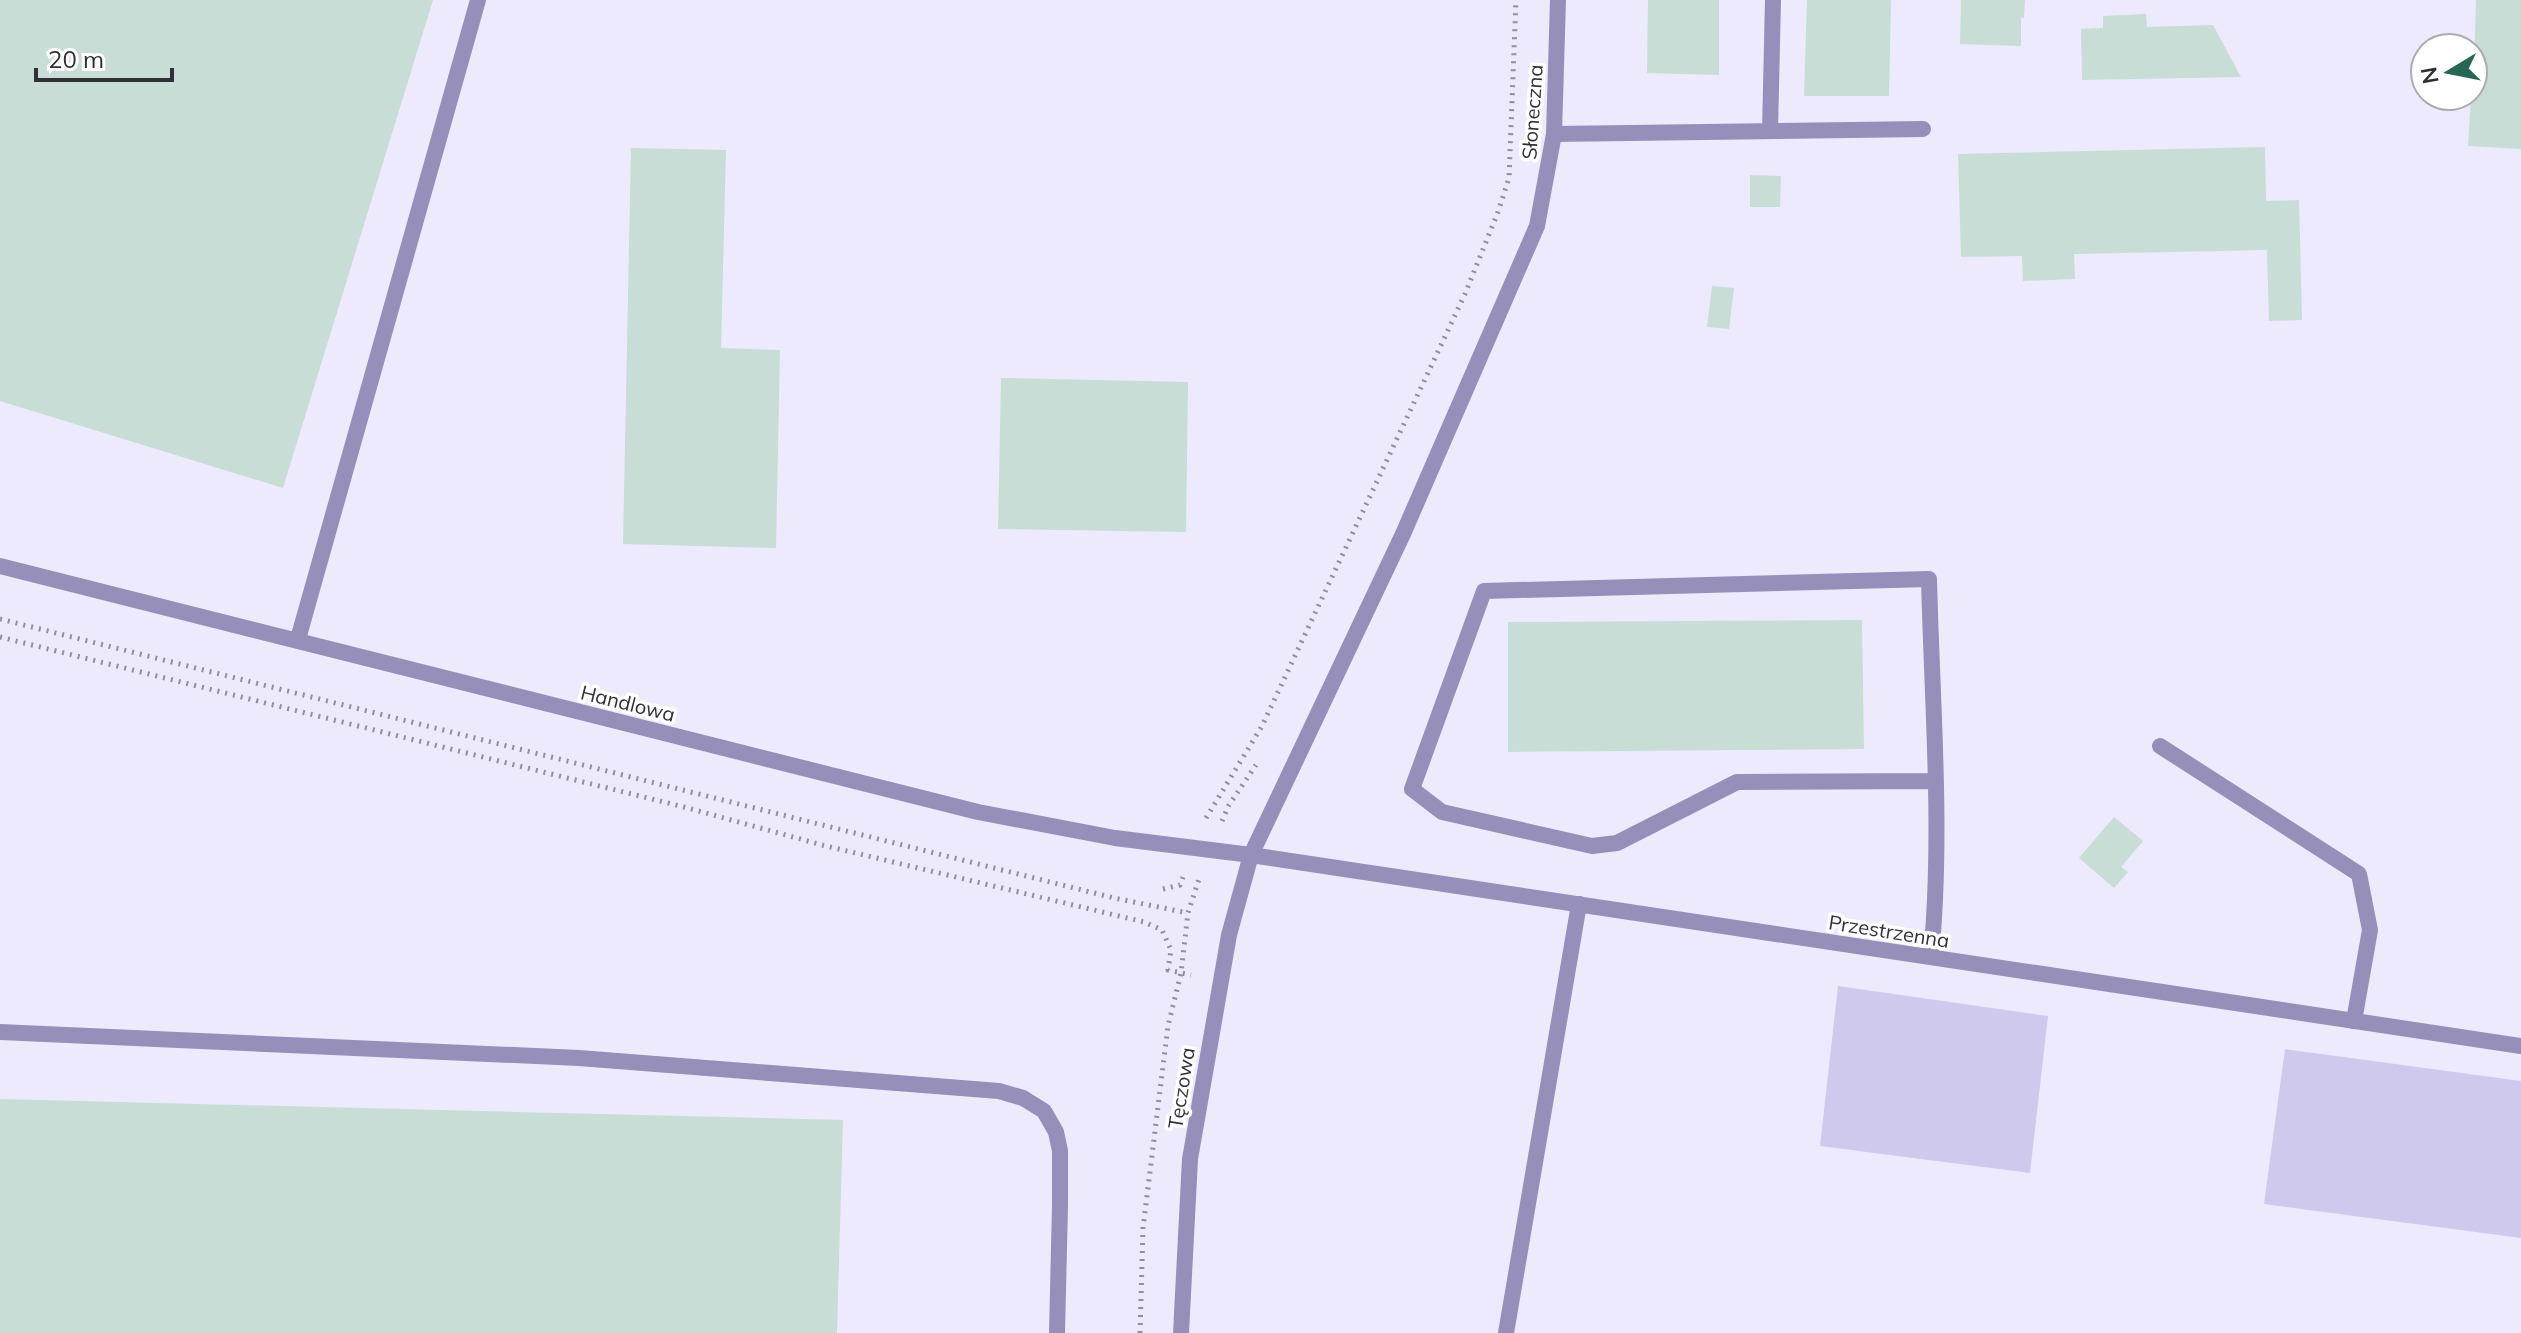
<svg xmlns="http://www.w3.org/2000/svg" width="2521" height="1333" font-family="Mulish,sans-serif">
	<rect width="100%" height="100%" fill="#edeafd"/>
	<path fill="#cfc9ee" d="M1838,986L2048,1016L2030,1173L1820,1146Z
		M2285,1049L2521,1081V1238L2264,1204Z"/>
	<path fill="#c7ddd5" d="M0,0H433L283,488L0,401Z
		M1648,0H1719V75L1647,73Z
		M1807,0H1891L1889,96H1804Z
		M1961,0H2025L2024,18H2021V46L1960,44Z
		M2476,0H2521V149L2468,146L2471,96H2473Z
		M2146,14L2147,27L2213,25L2241,77L2082,80L2081,29L2103,28V16Z
		M2265,147L2266,201L2299,200L2302,320L2269,321L2267,250L2074,254L2075,279L2023,281L2022,256L1961,257L1958,154Z
		M631,148L726,150L721,348L780,350L776,548L623,544Z
		M1750,175L1781,176L1780,207H1750Z
		M1712,286L1734,288L1729,329L1707,327Z
		M1001,378L1188,382L1186,532L998,529Z
		M1862,620L1864,749L1508,752V622Z
		M2114,817L2143,841L2121,867L2128,872L2114,888L2079,858Z
		M0,1099L843,1120L837,1333H0Z"/>
	<g fill="none" stroke-linecap="round" stroke-linejoin="round">
		<path stroke="#918f9c" stroke-width="5" stroke-dasharray="2 6" stroke-linecap="butt" d="M0,619L1114,898L1188,913
			M0,637L684,807L822,845L1144,922L1162,930L1171,950L1168,970L1191,975
			M1206,818L1262,726L1465,294L1498,212L1509,178L1516,0
			M1222,821L1229,805L1256,765
			M1163,889L1180,885L1183,877
			M1140,1333L1143,1228L1168,1026L1181,973L1188,913L1199,879"/>
		<path stroke="#968fb9" stroke-width="16" d="M1770,131L1773,0
			M1554,134L1923,129
			M298,639L478,0
			M2160,746L2359,874L2370,930L2354,1021
			M1931,957C1943,832 1932,704 1929,579L1484,591L1412,789L1442,812L1592,846L1617,843L1737,782L1934,781
			M0,1032L579,1058L999,1091L1023,1098L1044,1111L1056,1132L1060,1151V1205L1057,1333
			M1506,1333L1579,904"/>
		<path stroke="#968fb9" stroke-width="16" d="M0,566L978,812L1115,838L1251,855L2521,1046
			M1181,1333L1190,1159L1229,935L1251,855L1403,534L1537,226L1554,134L1558,0"/>
	</g>
	<g text-anchor="middle" dominant-baseline="central" stroke-width="7" stroke-linejoin="round" paint-order="stroke">
		<g font-size="20" fill="#302f36" stroke="#fff">
			<text transform="translate(1532 112) rotate(-86)">Słoneczna</text>
			<text transform="translate(628 703) rotate(14)">Handlowa</text>
			<text transform="translate(1889 931) rotate(9)">Przestrzenna</text>
			<text transform="translate(1181 1088) rotate(-81)">Tęczowa</text>
		</g>
	</g>
	<g transform="translate(2449 72) rotate(260)"><circle r="38" fill="#ffffff" stroke="#acacaf" stroke-width="2"/>
	<path d="M0-6L14 30L0 20L-14 30Z" fill="#256655"/>
	<text y="-12" font-size="22" font-weight="bold" text-anchor="middle" fill="#302f36">N</text>
	</g>
	<path d="M36 68v12h136v-12" fill="none" stroke="#302f36" stroke-width="4"/>
	<text x="48" y="68" font-size="24" fill="#302f36" stroke="#ffffff" stroke-width="6" paint-order="stroke">20 m</text>
</svg>
